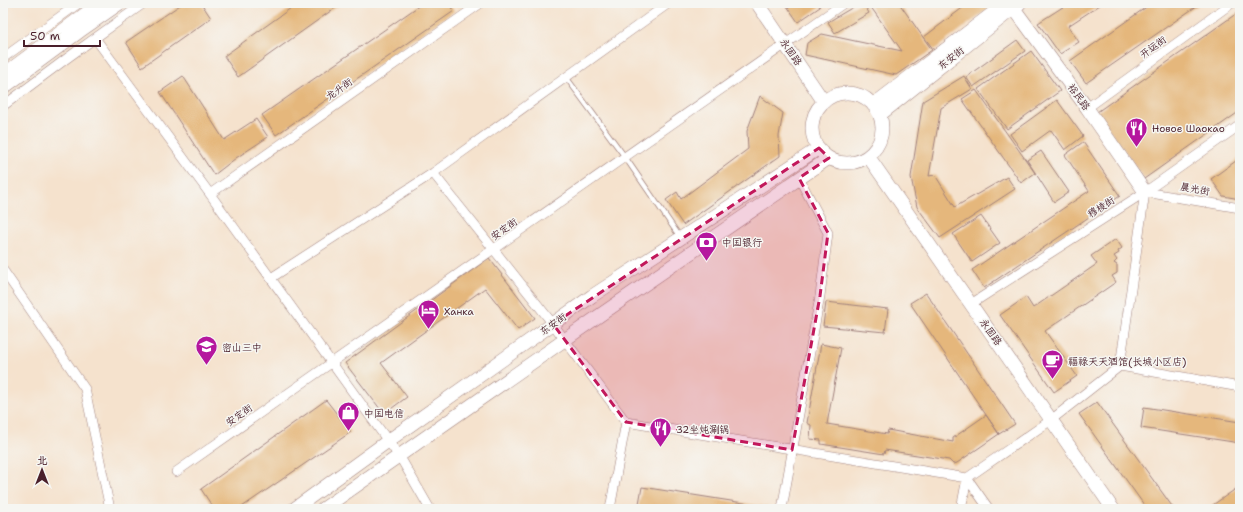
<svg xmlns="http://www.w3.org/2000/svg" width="1243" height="512" font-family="'Shantell Sans','LXGW WenKai TC',sans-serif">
	<rect width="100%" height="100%" fill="#f6f6f2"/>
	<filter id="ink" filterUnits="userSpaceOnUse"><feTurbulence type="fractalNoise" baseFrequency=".025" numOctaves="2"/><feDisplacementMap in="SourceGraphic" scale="8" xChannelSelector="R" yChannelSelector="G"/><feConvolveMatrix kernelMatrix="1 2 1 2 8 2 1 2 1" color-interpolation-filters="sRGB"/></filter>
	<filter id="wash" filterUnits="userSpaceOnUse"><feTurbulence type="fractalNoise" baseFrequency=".012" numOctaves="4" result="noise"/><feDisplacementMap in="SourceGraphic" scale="16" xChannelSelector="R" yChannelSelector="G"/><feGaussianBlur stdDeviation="0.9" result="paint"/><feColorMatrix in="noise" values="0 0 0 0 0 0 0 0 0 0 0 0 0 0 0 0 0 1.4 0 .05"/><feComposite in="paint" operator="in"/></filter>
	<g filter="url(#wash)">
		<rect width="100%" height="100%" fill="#f5e2cd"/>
		<g id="blocks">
			<path fill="#e5b77b" d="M183,3H201L211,18L142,67L126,42Z
				M298,3H342L238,77L224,56Z
				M423,3H449L454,11L276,135L262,115Z
				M455,3H464L458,7Z
				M785,3H817L820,7L798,22Z
				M860,3H863L869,13L835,33L828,22Z
				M868,3H899L932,50L896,75L805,55L807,43L822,34L902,51Z
				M969,3H996L934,50L924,37Z
				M1069,3H1103L1068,26L1079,42L1060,54L1038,23Z
				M1152,3H1201L1086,83L1070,61Z
				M1240,11V111L1144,179L1097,112Z
				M1017,40L1025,51L973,87L966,77Z
				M1031,51L1060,91L1007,129L978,89Z
				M183,76L224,140L256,119L268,137L236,158L214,175L160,92Z
				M964,76L972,89L941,108L929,176L935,175L955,207L1007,177L1015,189L940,238L917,207L911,177L923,101Z
				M976,90L1035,173L1021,183L962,99Z
				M760,96L783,113L779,136L780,156L683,225L666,200L677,192L681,199L748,149L747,131Z
				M1057,100L1083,136L1065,150L1051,130L1022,151L1010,134Z
				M1083,142L1120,196L984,288L972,270L1089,191L1065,155Z
				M1041,151L1069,192L1054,202L1027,160Z
				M1240,158V199L1223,196L1211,179Z
				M981,216L1000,243L972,262L953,234Z
				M1116,239L1122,248L1118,251L1119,253L1114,256L1117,260L1114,263L1117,265V273L1112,276L1116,282L1045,331L1077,376L1054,392L1000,315L1026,297L1033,308L1097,264L1091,256Z
				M489,258L535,318L518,330L485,288L381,363L407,397L384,414L345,363Z
				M926,293L1015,424L999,434L910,303Z
				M826,302L888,309L885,332L823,326Z
				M821,344L841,348L827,424L887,434L888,430L953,442V438L986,415L999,434L957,463L953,464L949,460L885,450L884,454L821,444V440L810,439L811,425L807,423Z
				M326,400L351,432L239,509H214L201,489Z
				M1097,402L1174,509H1147L1079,414Z
				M1144,407L1240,422V443L1141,428Z
				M1240,486V506L1236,509H1207Z
				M642,487L769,507L768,509H638Z"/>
		</g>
	</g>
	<g filter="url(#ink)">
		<use href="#blocks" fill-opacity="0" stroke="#a0807c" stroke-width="1"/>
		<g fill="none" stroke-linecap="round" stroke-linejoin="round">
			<defs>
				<path id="lane" d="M566,77L625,157L680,237"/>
				<path id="street" d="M95,38L210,194L388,441L400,457L430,509
					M3,58L79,3
					M3,106L70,56L144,3
					M1087,108L1232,3
					M433,173L553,324L626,422L967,478L989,509
					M210,194L481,3
					M1240,208L1145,192L1120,366L1240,387
					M3,270L85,389L110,509
					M271,278L433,173L669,3
					M971,304L1145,192L1240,125
					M176,472L844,3
					M610,509L626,422
					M782,509L820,296L828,233L799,178
					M961,509L967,478L1051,420L1120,366"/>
				<path id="secondary" d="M757,3L824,102
					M1010,3L1087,108L1145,192
					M3,75L100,3
					M3,88L80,31L120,3
					M812 128a35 35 0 1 1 70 0a35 35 0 1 1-70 0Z
					M873,105L1006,3
					M881,114L1020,3
					M868,156L1113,509
					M294,509L388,441L592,296L819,148
					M323,509L603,313L829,158"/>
			</defs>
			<use href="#lane" stroke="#a0807c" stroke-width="6"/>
			<use href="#street" stroke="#a0807c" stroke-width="10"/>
			<use href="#secondary" stroke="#a0807c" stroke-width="14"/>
			<use href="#lane" stroke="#fff" stroke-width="4.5"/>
			<use href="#street" stroke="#fff" stroke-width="9"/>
			<use href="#secondary" stroke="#fff" stroke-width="13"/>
		</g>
	</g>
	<path fill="#c2185b" fill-opacity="0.2" stroke="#c2185b" stroke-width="3" stroke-dasharray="8 5" stroke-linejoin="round" d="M819,148L829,158L799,178L828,233L820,296L792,450L626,422L553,324Z"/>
	<defs>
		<symbol id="restaurant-pin" viewBox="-11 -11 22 30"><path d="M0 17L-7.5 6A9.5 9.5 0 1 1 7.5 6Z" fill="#b5179e" stroke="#f6f6f2"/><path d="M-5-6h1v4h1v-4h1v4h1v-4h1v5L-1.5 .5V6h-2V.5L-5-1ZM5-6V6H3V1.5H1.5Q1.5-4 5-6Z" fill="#fff"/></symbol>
		<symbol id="bank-pin" viewBox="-11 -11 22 30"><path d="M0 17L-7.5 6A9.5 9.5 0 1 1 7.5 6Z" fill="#b5179e" stroke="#f6f6f2"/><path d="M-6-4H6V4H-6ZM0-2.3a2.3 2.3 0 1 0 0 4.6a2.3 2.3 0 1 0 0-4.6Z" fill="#fff"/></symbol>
		<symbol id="hotel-pin" viewBox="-11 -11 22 30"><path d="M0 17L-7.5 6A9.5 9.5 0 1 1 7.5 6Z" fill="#b5179e" stroke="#f6f6f2"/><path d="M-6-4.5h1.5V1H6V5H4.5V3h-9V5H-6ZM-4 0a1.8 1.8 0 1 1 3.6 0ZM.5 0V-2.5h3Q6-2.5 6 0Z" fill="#fff"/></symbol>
		<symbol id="school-pin" viewBox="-11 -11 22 30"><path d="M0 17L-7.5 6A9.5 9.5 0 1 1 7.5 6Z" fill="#b5179e" stroke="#f6f6f2"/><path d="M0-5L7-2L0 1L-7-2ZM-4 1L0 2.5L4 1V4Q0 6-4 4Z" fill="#fff"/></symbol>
		<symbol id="cafe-pin" viewBox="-11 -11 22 30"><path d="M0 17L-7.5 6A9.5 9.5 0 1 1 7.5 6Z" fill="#b5179e" stroke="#f6f6f2"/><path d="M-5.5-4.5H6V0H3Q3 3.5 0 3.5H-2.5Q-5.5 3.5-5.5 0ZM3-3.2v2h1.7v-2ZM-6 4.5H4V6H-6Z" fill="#fff"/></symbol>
		<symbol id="shop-pin" viewBox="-11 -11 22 30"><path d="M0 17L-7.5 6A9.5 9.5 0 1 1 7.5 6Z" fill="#b5179e" stroke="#f6f6f2"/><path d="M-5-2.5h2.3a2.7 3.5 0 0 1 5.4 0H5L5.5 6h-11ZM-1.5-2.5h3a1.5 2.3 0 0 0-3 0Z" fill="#fff"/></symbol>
	</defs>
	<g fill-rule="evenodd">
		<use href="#restaurant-pin" x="1124" y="116" width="25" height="34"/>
		<use href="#bank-pin" x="694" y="230" width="25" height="34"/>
		<use href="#hotel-pin" x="416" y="298" width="25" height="34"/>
		<use href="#school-pin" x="194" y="334" width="25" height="34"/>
		<use href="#cafe-pin" x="1040" y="348" width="25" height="34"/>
		<use href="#shop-pin" x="336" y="400" width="25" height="34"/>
		<use href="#restaurant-pin" x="648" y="416" width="25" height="34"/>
	</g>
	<g text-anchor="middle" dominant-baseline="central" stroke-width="3" stroke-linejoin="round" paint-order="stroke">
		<g font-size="10" fill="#4a1f2b" stroke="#f6f6f2">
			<text transform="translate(1153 47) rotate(-36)">开运街</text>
			<text transform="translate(791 52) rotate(56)">永固路</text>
			<text transform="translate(951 58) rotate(-38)">东安街</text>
			<text transform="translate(339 89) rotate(-35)">龙升街</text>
			<text transform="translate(1079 97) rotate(54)">裕民路</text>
			<text transform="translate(1195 189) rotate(10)">晨光街</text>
			<text transform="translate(1101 207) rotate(-33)">穆棱街</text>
			<text transform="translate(504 229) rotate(-35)">安定街</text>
			<text transform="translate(553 324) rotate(-35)">东安街</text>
			<text transform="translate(991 332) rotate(55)">永固路</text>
			<text transform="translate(239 415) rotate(-35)">安定街</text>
		</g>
		<g font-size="10" fill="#4a1f2b" stroke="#f6f6f2" text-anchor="start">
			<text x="1152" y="128">Новое Шаокао</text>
			<text x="722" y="242">中国银行</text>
			<text x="444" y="311">Ханка</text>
			<text x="222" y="347">密山三中</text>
			<text x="1068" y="361">福禄天天酒馆(长城小区店)</text>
			<text x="364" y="413">中国电信</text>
			<text x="676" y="429">32坐炖涮锅</text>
		</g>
	</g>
	<rect width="1243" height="512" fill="none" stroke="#f6f6f2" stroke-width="16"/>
	<g transform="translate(42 470)" stroke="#f6f6f2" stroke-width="3" paint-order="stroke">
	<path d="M0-3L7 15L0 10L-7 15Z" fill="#4a1f2b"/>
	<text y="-6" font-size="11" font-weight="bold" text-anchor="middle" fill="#4a1f2b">北</text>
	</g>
	<path d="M24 40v6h76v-6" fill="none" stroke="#4a1f2b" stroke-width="2"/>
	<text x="30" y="40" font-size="12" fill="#4a1f2b" stroke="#f6f6f2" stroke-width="3" paint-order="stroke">50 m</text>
</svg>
